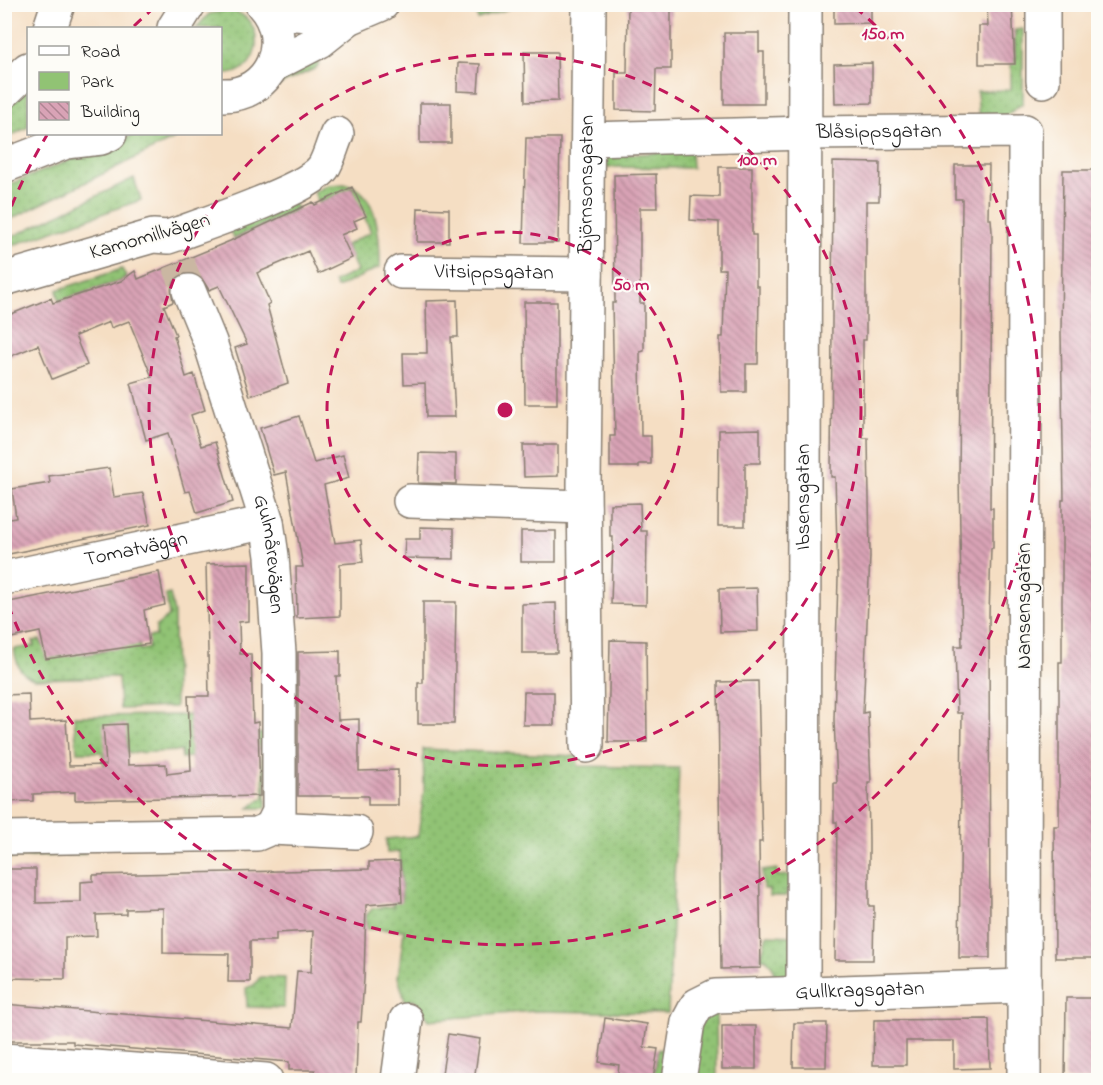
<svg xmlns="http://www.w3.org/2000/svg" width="1103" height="1085" font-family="'Indie Flower',sans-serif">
	<defs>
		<pattern id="green-dots" width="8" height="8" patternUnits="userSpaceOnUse" patternTransform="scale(1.5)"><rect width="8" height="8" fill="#91c374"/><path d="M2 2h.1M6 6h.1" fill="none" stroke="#7ca764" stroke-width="1.8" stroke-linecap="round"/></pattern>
		<pattern id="building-back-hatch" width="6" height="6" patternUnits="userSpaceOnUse" patternTransform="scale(1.5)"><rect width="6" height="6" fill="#d9a3b6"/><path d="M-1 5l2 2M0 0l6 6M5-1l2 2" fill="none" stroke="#af8493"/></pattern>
	</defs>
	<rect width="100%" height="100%" fill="#fdfcf7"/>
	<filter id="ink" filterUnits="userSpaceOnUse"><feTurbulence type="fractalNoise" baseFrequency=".0167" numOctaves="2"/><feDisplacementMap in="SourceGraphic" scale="12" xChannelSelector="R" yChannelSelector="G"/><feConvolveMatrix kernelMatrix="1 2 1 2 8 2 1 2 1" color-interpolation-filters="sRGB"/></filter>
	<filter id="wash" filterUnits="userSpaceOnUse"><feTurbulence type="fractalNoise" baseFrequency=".008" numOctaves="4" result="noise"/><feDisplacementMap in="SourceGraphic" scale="24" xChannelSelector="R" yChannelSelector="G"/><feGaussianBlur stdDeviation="1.35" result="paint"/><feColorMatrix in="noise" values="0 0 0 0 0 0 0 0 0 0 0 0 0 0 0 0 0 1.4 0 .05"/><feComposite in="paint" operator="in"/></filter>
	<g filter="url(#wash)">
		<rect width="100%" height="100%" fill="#f5dec3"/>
		<path fill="url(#green-dots)" stroke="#567048" stroke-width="1.5" d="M476,4H520V5L478,19L473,6Z
			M228,10C270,16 263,78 221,74L220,28H196L209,14Z
			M1023,29V103L1001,119L979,121L977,91L1011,90V64L1015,63V30Z
			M320,59L318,66L314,69L270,89V85Z
			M28,83V127L5,139L4,102Z
			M136,134H184L5,222V186Z
			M691,151L692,168L601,167L603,156Z
			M134,178L141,200L5,248V240Z
			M346,184C379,191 380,240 380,267L337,288L334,282L357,271L346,245L371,232L352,188L319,203L314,192L328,185Z
			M293,201L297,209L234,239L229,229Z
			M122,269L126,276L121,281L59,301L57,290Z
			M170,594L174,613L175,707L120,709L118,677L34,679C18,673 17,664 14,649L34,646L33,641L40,640L43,646L80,629L85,655L106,651L104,638L139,643L140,650L149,648L146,637L156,636V626L169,616L166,595Z
			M195,715L266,735V808H249L264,797L262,749L182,758L181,751L128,753L126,737L115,765H104L102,752H77L74,716Z
			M423,749L577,756L578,766L679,768L668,1013L535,1011L429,1020L414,999L406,1004L398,977L404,930L367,929L366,916L373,908L394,906L391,902L402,901L400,852L387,853L386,839L418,836L424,790Z
			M4,849L83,850L85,854L9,858L5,856Z
			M777,869V876L791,875L786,896H769V889H763L762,871Z
			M767,935L794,936V968L782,981H773L774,969L767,959L761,958Z
			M260,977L285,978L284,1008L247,1007L246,988L254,985Z
			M716,1011L717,1079L691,1080L700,1023Z
			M667,1045L663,1080H653L658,1049L661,1050Z"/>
		<g id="blocks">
			<path fill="url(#building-back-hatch)" d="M628,4H671V69H656L655,111L616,110V73H627Z
				M834,4H871V23L834,24Z
				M987,4H1012L1015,64H979V26H988Z
				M724,33H759V52H764V104H724Z
				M524,52H557L558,101L525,102Z
				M458,63L480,64L478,92L457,91Z
				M872,63V103L835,104L834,64Z
				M420,103H451V143H420Z
				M526,138H560L558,243H523Z
				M833,162L880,163L879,201H866V340H863V438H868L870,556L863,713L868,712L871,783H868L869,840V906H874L873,960H835L837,822H834V783H837L834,720L838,578L835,477H831Z
				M955,165H989L988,219H991L992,232L990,508H993V548H991L989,616L990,958H959L962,713H957L955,646H962L959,476L962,199H955Z
				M719,167H752V235H756V286H759L758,364H746V392H721L720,337H723L725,269H719V222L690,220L691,196L719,197Z
				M1063,170H1098L1097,958H1055L1054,826H1059V662H1062V500H1064L1061,333Z
				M656,174L657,208H640V303H644V351L640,352L641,436H651V464H639V467H610V436H615L612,303H615L614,175Z
				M352,187L366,216L354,221L357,228L341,235L352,258L318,274L308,251L257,273L270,303L267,305L288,383L250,396L235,348L247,344L219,286L209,290L201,277L191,272L181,274L174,280L171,288L173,302L164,306L176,335L174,336L186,377L194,374L205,410L191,415L201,446L215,442L233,502L197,513L190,491L185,492L168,433L146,440L131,383L152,377L129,321L111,328L109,322L75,336L87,365L52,379L38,345L4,359V317L51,298L53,303L121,281L135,271L138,279L230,241L313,202L315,205Z
				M418,208L449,209V242H417Z
				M457,300L458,337H451L455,417H426L425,383L404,384L403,353H427L426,301Z
				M524,302H557V404H525Z
				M299,416L314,463L343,455L349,478L324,485L335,543L361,540L363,562L340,564V616L297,618L296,567H303L286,472L274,475L260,428Z
				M760,429V463H745V526H718L719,430Z
				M523,445H558V476L524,477Z
				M419,453L456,454V484L418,483Z
				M109,468L114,497L143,493L150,525L4,555V520L16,518L12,489L50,483L49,476Z
				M640,503L641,531H647L646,605L611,604L613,537H610V504Z
				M420,527L454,528V559L404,558L405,539H420Z
				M521,531H556V562H521Z
				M249,563V621L239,622L240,654H251L253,723L258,722L260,796L75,800V792L33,794V801L4,802V695L29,694L30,722L66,720L69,766L106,765L103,725L126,724L128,765L166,764L167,774L191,771L188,696H209L206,564Z
				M159,572L165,605L144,610L149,644L46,659L40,632L11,638L4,603Z
				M757,588L758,631L720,632L719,589Z
				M423,602H456L454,724H418V683H423Z
				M556,603L557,653H522V604Z
				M610,640L646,641L647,742H608Z
				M340,651V676H336L338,720L359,719V771L398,770V805H368V796H298V652Z
				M758,681L762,842H759L761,968L721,969L718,682Z
				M524,692H554V725H523Z
				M400,861L402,902L366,905L364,979L361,1022H358L356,1078L315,1076V1070H289V1062L73,1044V1041H4V1004L292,1028L297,971L311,972L313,931L276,933V941H250V982H228L229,954L163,953V908L126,909V914L96,915L97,936L65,937V979L4,978V869H36V903L81,902V882L93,881V875L369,869V862Z
				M1066,998H1098V1080H1065Z
				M605,1018L647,1024L644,1047L658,1049L653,1080H617L619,1065L599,1062Z
				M989,1019L990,1068L954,1069V1041H906V1065H873L874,1020Z
				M794,1023H827L826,1067H793Z
				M722,1026H756V1069H722Z
				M448,1034L480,1039L474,1080H441Z"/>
		</g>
	</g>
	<g filter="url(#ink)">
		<use href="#blocks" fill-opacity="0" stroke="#887d70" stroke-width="1.5"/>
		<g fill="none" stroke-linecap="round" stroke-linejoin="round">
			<path stroke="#cab7a2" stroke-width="33" stroke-dasharray="33 16" stroke-linecap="butt" d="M178,263L189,291"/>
			<defs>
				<g id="minor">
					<path d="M1043,4V81"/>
					<path d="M269,12L349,18"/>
					<path d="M50,28L58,4"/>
					<path d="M273,65L320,41L349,18L382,4"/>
					<path d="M4,92L28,69"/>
					<path id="s1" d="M589,139L805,133L1025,131L1024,1080"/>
					<path id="s2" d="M401,272L586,274"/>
					<path d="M4,279L153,236L168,237L180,233C208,223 308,189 323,168C329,159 332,145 337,134"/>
					<path id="s3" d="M189,291L210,342L267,522L272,556L279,653V812L271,828"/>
					<path d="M410,501L584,507"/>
					<path id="s4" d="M4,578L267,522"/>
					<path id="s5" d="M587,746L584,485L589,4"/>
					<path d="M4,838L257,834L271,828L356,832"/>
					<path id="s6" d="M803,991L805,4"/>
					<path d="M4,1060L266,1080"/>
					<path d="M398,1080L406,1020"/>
					<path id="s7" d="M679,1080L688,1022L697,1005L715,996L1024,986"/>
				</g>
				<path id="major" d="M174,28L189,4
					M220,95C271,98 295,40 262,4
					M4,166L66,142L101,138L110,134"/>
			</defs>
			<use href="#minor" stroke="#887d70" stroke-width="36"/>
			<use href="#major" stroke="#887d70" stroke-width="36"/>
			<use href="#minor" stroke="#fff" stroke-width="33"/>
			<use href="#major" stroke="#fff" stroke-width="33"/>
		</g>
	</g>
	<g fill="none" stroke="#c2185b" stroke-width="3" stroke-dasharray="10 8">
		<circle cx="505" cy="410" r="178"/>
		<circle cx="505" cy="410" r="356"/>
		<path d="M5 223A534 534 0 0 1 47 135M134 26A534 534 0 0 1 155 7M855 7A534 534 0 1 1 5 597"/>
	</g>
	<g text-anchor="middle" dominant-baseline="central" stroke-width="4.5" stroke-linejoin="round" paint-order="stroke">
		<g font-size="21" fill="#1c1c1c" stroke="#fdfcf7">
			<text stroke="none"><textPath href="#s1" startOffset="290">Blåsippsgatan</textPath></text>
			<text stroke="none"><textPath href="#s5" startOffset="562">Björnsonsgatan</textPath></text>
			<text transform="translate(150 237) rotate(-16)">Kamomillvägen</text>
			<text stroke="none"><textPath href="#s2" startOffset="93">Vitsippsgatan</textPath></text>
			<text stroke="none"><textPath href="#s6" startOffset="494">Ibsensgatan</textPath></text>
			<text stroke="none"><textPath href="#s4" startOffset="135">Tomatvägen</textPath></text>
			<text stroke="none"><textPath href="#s3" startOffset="276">Gulmårevägen</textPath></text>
			<text transform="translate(1025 606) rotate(-90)">Nansensgatan</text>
			<text stroke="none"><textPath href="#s7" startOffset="243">Gullkragsgatan</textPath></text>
		</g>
	</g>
	<circle cx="505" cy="410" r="9" fill="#c2185b" stroke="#fdfcf7" stroke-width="3"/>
	<g font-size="18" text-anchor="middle" font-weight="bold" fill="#c2185b" stroke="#fdfcf7" stroke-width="4.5" stroke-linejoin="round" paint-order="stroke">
		<text x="883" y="39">150 m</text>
		<text x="757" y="165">100 m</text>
		<text x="631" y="290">50 m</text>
	</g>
	<rect width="1103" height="1085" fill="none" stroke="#fdfcf7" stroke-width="24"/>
	<rect x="27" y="27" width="195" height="108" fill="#fdfcf7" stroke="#a3a29f" stroke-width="1.5"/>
	<rect x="39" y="46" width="30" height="9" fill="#ffffff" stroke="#a3a29f" stroke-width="1.5"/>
	<text x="81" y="57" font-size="18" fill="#1c1c1c">Road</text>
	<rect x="39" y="72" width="30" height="18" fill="#91c374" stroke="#a3a29f" stroke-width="1.5"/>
	<text x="81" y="87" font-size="18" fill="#1c1c1c">Park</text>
	<rect x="39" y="102" width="30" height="18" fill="url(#building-back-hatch)" stroke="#a3a29f" stroke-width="1.5"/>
	<text x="81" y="117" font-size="18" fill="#1c1c1c">Building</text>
</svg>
